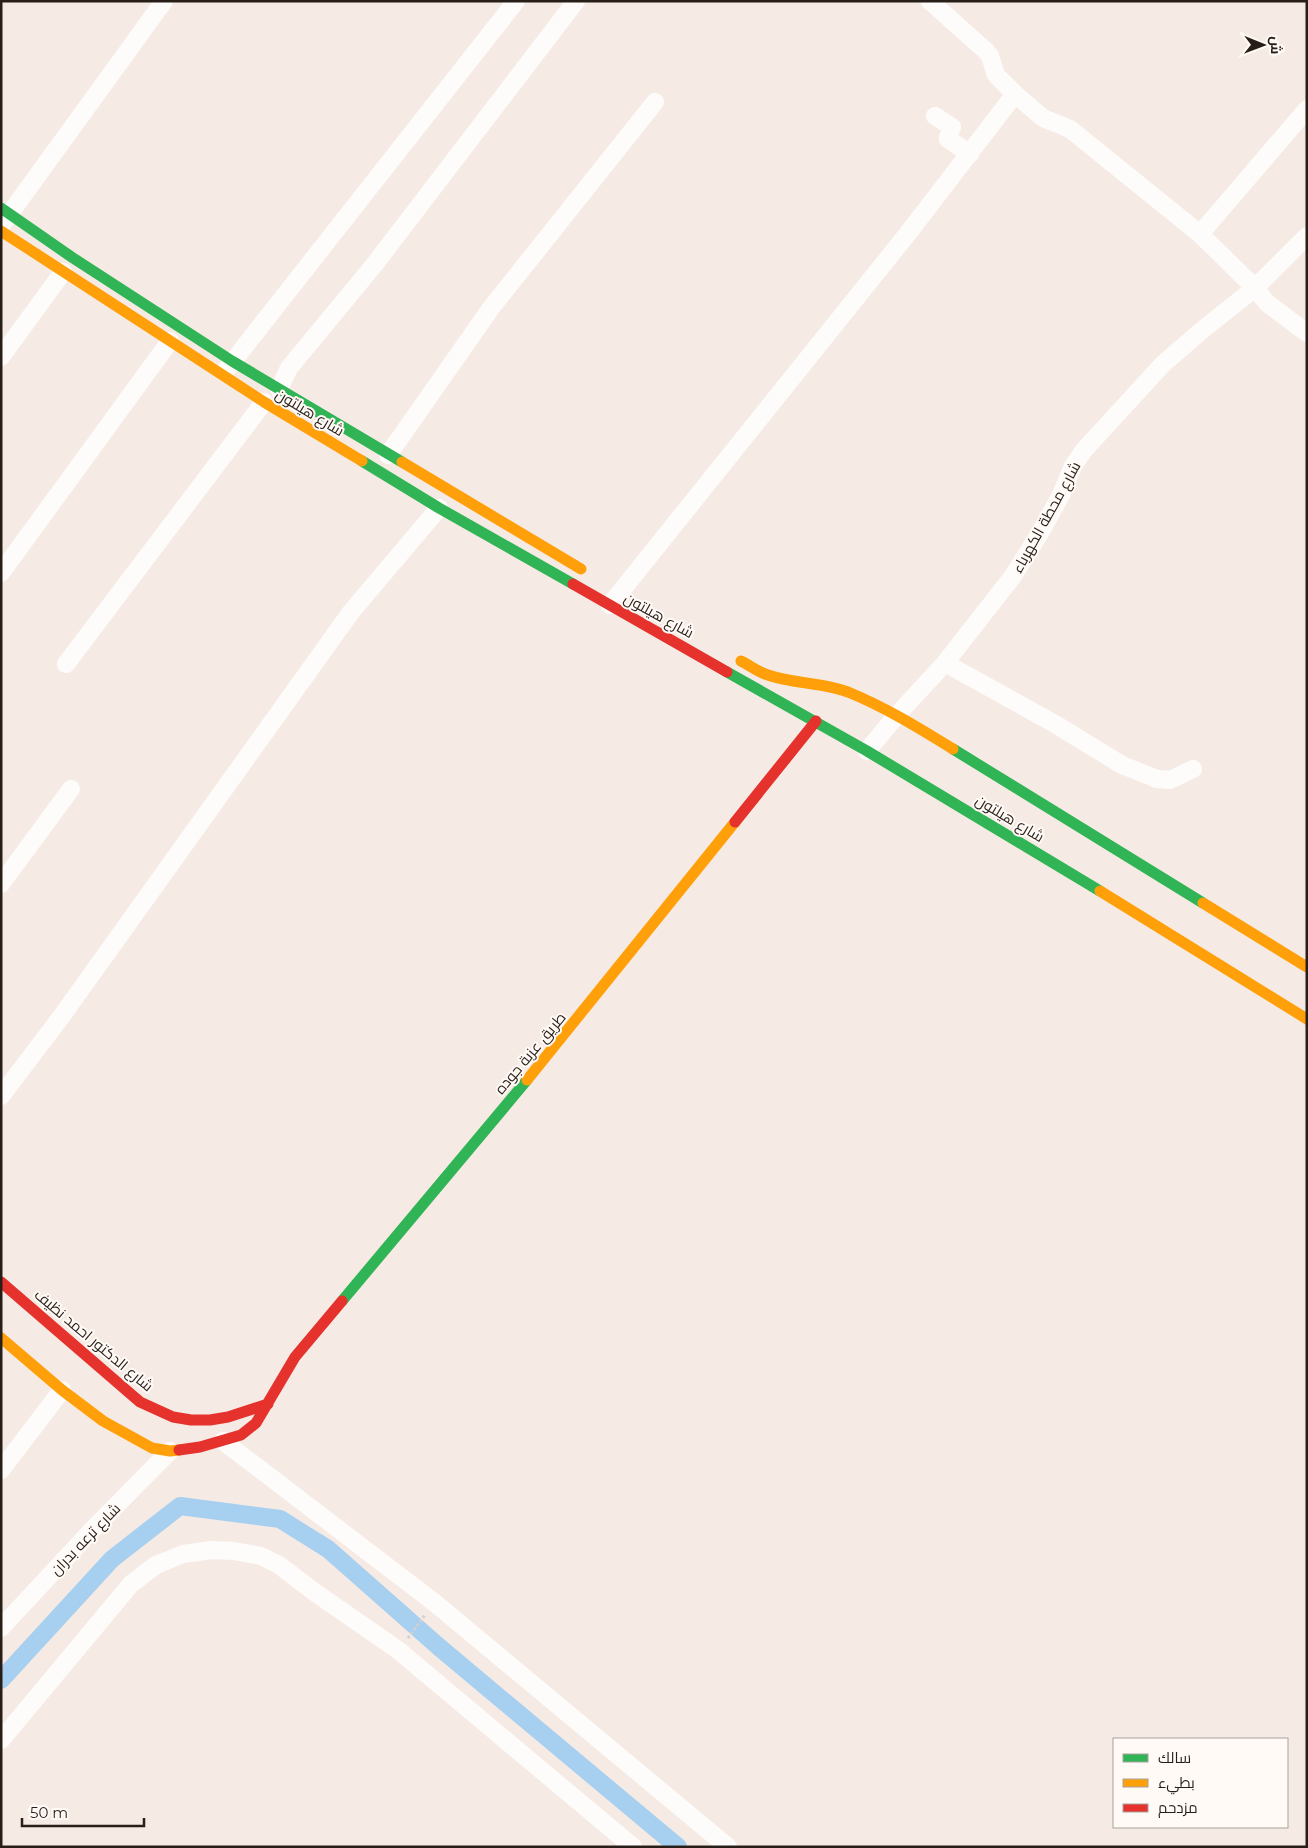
<svg xmlns="http://www.w3.org/2000/svg" width="1308" height="1848" font-family="Montserrat,Cairo,sans-serif">
	<rect width="100%" height="100%" fill="#f6ebe4"/>
	<g fill="none" stroke-linecap="round" stroke-linejoin="round">
		<path stroke="#a7cfef" stroke-width="18" d="M1,1680L112,1559L180,1506L280,1519L328,1549L439,1647L678,1847"/>
		<path stroke="#d3d0ce" stroke-width="3" stroke-dasharray="2.5 2.5" stroke-linecap="butt" d="M408,1638L425,1615"/>
		<path stroke="#fefcfb" stroke-width="18" d="M930,1L986,51L990,56L996,75L1015,94L1043,118L1070,129L1200,234L1255,288L1267,303L1307,333
			M935,116L952,127L948,137V139L970,154
			M3,223L164,1
			M1200,234L1307,109
			M1,357L63,272
			M226,370L516,1
			M279,389L289,368L374,265L576,1
			M388,455L491,308L655,102
			M1,573L170,341
			M610,605L909,232L1015,94
			M945,663L1055,724L1122,765L1157,779L1170,780L1193,769
			M66,664L264,402
			M867,751L897,715L945,663L1013,576L1040,533L1061,495L1073,466L1084,450L1163,364L1201,331L1255,288L1307,236
			M1,884L71,789
			M1,1096L61,1017L351,612L439,508
			M223,1441L435,1603L728,1847
			M1,1470L62,1390
			M1,1628L91,1531L170,1451
			M1,1740L131,1584L156,1565L183,1554L212,1550L234,1551L261,1556L279,1565L313,1591L398,1650L633,1847"/>
		<path stroke="#30b455" stroke-width="11" d="M1,208L73,258L232,361L402,462
			M362,461L439,508L573,584
			M727,672L867,751L1100,891
			M953,749L1203,903
			M342,1301L527,1080"/>
		<path stroke="#ff9f0a" stroke-width="11" d="M1,231L264,402L362,461
			M402,462L581,569
			M741,661C749,665 757,671 765,674C791,684 821,682 848,692C885,707 919,728 953,749
			M1100,891L1307,1019
			M1203,903L1307,967
			M527,1080L735,822
			M1,1338L62,1390L103,1421L152,1448L170,1451L179,1450"/>
		<path stroke="#e5322d" stroke-width="11" d="M573,584L727,672
			M735,822L816,721
			M1,1282L140,1402L173,1417L191,1420H210L228,1417L268,1404
			M179,1450L200,1447L241,1435L256,1423L295,1357L342,1301"/>
	</g>
	<g text-anchor="middle" dominant-baseline="central" stroke-width="4" stroke-linejoin="round" paint-order="stroke">
		<g font-size="15" fill="#271e18" stroke="#fffaf6">
			<text transform="translate(310 412) rotate(31)">شارع هيلتون</text>
			<text transform="translate(1046 517) rotate(-61)">شارع محطة الكهرباء</text>
			<text transform="translate(659 615) rotate(29)">شارع هيلتون</text>
			<text transform="translate(1010 818) rotate(31)">شارع هيلتون</text>
			<text transform="translate(530 1053) rotate(-50)">طريق عزبة جوده</text>
			<text transform="translate(94 1340) rotate(40)">شارع الدكتور احمد نظيف</text>
			<text transform="translate(85 1539) rotate(-46)">شارع ترعه بدران</text>
		</g>
	</g>
	<rect width="1308" height="1848" fill="none" stroke="#271e18" stroke-width="5"/>
	<rect x="1113" y="1738" width="175" height="90" fill="#fffaf6" stroke="#a9a29d"/>
	<rect x="1123" y="1754" width="25" height="8" fill="#30b455" stroke="#a9a29d"/>
	<text x="1158" y="1763" font-size="15" fill="#271e18">سالك</text>
	<rect x="1123" y="1779" width="25" height="8" fill="#ff9f0a" stroke="#a9a29d"/>
	<text x="1158" y="1788" font-size="15" fill="#271e18">بطيء</text>
	<rect x="1123" y="1804" width="25" height="8" fill="#e5322d" stroke="#a9a29d"/>
	<text x="1158" y="1813" font-size="15" fill="#271e18">مزدحم</text>
	<g transform="translate(1263 45) rotate(91)" stroke="#fffaf6" stroke-width="4" paint-order="stroke">
	<path d="M0-4L9 19L0 12L-9 19Z" fill="#271e18"/>
	<text y="-8" font-size="14" font-weight="bold" text-anchor="middle" fill="#271e18">ش</text>
	</g>
	<path d="M22 1818v8h122v-8" fill="none" stroke="#271e18" stroke-width="2.5"/>
	<text x="30" y="1818" font-size="15" fill="#271e18" stroke="#fffaf6" stroke-width="4" paint-order="stroke">50 m</text>
</svg>
